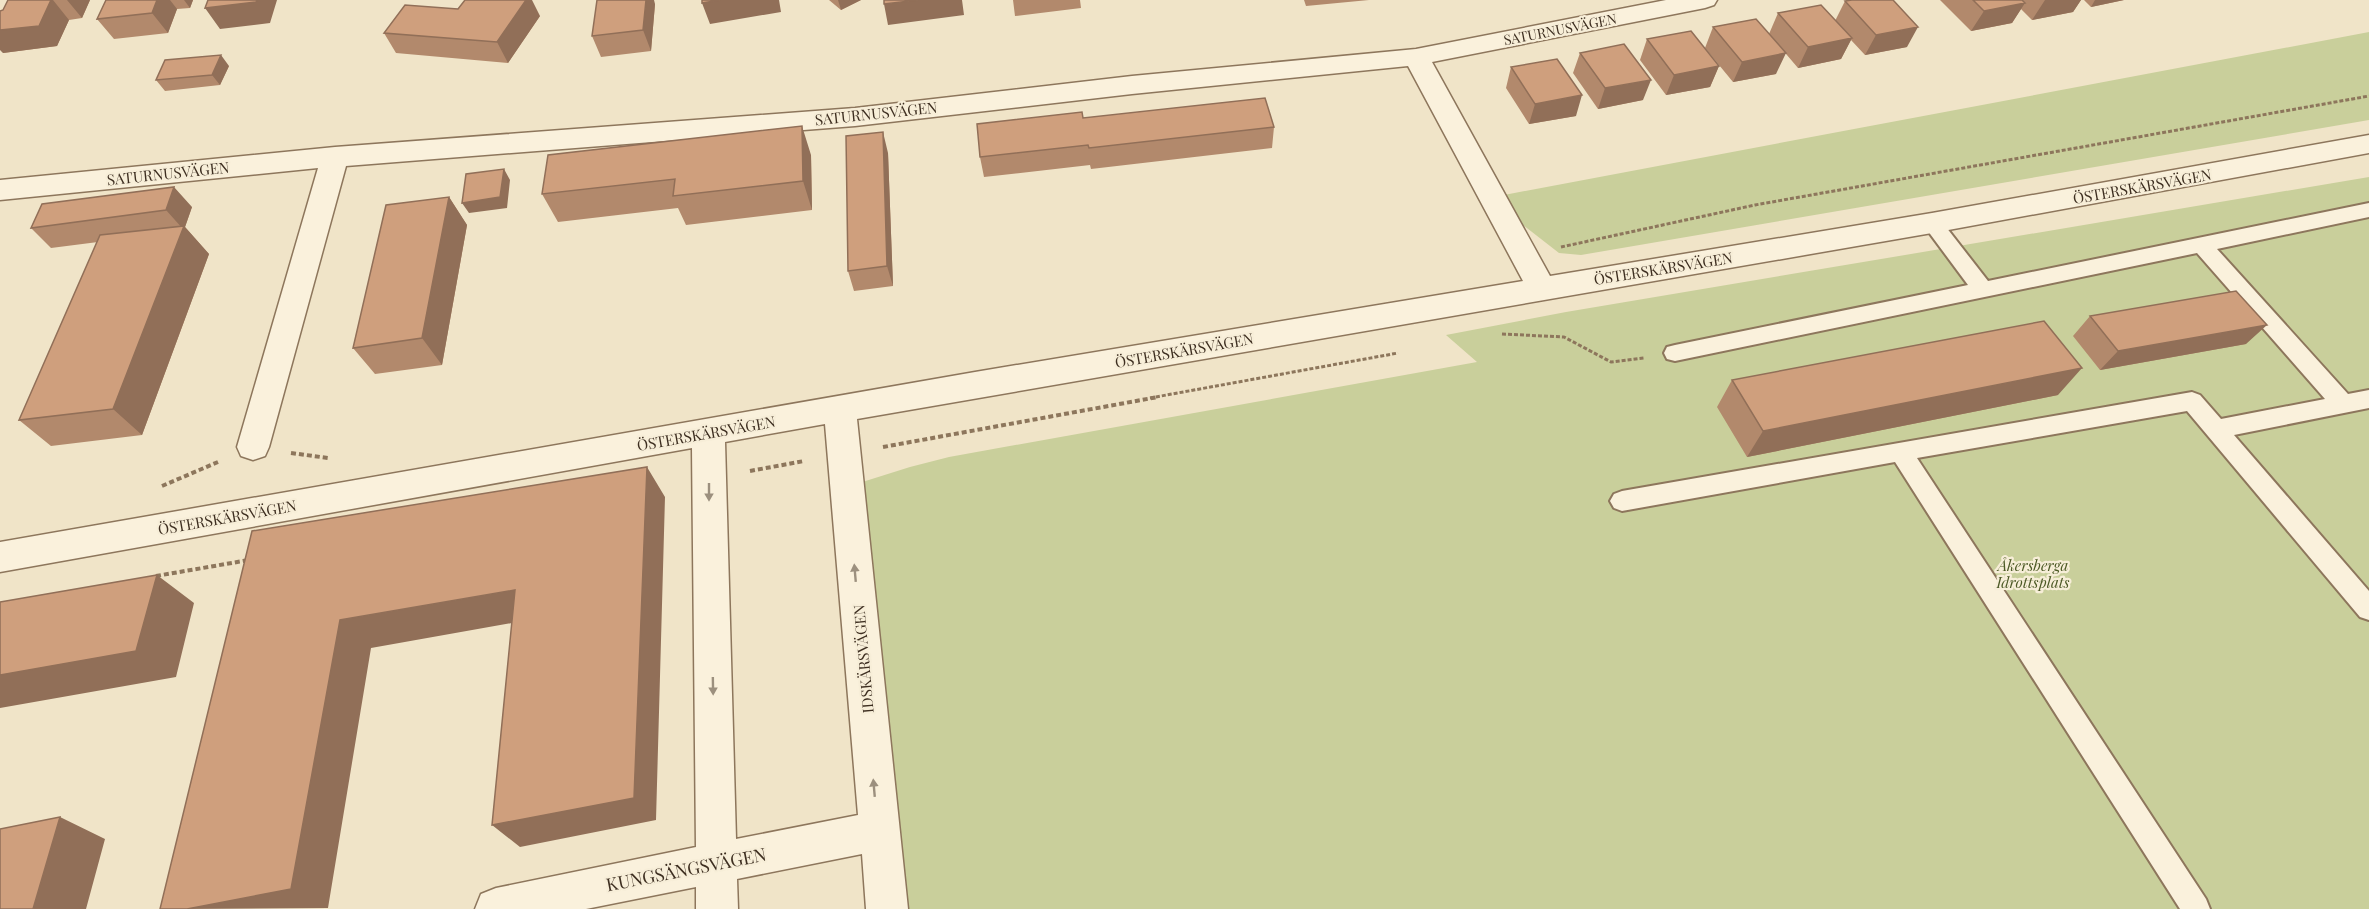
<svg xmlns="http://www.w3.org/2000/svg" width="2369" height="909" font-family="'Playfair Display',serif">
	<rect width="100%" height="100%" fill="#f0e4c8"/>
	<path fill="#c9cf9b" d="M2369,32V120L1581,255L1559,253L1523,225L1504,195Z
		M2369,177V909H898L856,484L910,467L949,457L1477,362L1446,335L1566,312Z"/>
	<g fill="none" stroke-linecap="round" stroke-linejoin="round">
		<defs>
			<path id="lane" d="M2369,203V217L2217,249L2348,394L2369,390V408L2234,435L2369,591V620L2360,617L2187,411L1917,458L2206,899L2210,909H2180L1895,462L1622,511L1614,508L1610,501L1614,494L1622,491L2192,392L2200,395L2221,419L2325,399L2197,253L1675,361L1667,359L1664,353L1667,347L1675,345L1968,285L1922,223L1925,218L1932,216L1939,218L1988,281Z"/>
			<path id="street" d="M1666,0H1717L1714,5L1705,8L1432,62L1550,276L1932,213L2369,135V153L1932,233L857,419L908,909H866L862,854L737,879L738,909H696V887L586,909H475L481,894L496,888L696,847L692,448L0,572V542L975,372L1523,281L1408,66L1132,94L855,126L346,166L269,447L265,456L253,460L241,456L237,447L318,168L0,200V180L335,147L855,108L1132,76L1416,49ZM825,424L858,815L736,839L725,442Z"/>
		</defs>
		<use href="#lane" stroke="#8d765c" stroke-width="4"/>
		<use href="#street" stroke="#8d765c" stroke-width="3"/>
		<path stroke="#8d765c" stroke-width="3" stroke-dasharray="4 2" stroke-linecap="butt" d="M1561,247L1755,205L2369,96
			M1502,334L1564,337L1611,362L1644,358
			M1150,398L1398,353"/>
		<path stroke="#8d765c" stroke-width="4" stroke-dasharray="5 3" stroke-linecap="butt" d="M883,447L1158,397
			M291,453L328,458
			M750,471L804,461
			M162,486L218,462
			M156,576L249,560"/>
		<use href="#lane" fill="#faf1dc" fill-rule="evenodd"/>
		<use href="#street" fill="#faf1dc" fill-rule="evenodd"/>
	</g>
	<path fill="#b2896c" d="M8,0H90L82,18L69,20L57,46L3,53V10Z
		M106,0H193L190,8L177,9L168,33L114,39L97,19Z
		M829,0H861L841,10Z
		M1013,0H1080L1081,8L1015,16Z
		M1304,0H1369L1306,6Z
		M1940,0H2081L2073,12L2032,20L2021,9L2012,23L1971,31Z
		M2084,0H2124L2091,7Z
		M1845,1L1907,47L1865,55L1851,40L1841,59L1798,68L1769,34L1778,13L1835,21Z
		M655,4L651,51L601,57L592,36Z
		M540,16L508,63L396,53L384,33Z
		M1713,27L1776,74L1733,82L1705,48Z
		M1647,39L1719,66L1710,87L1666,95L1640,60Z
		M1580,53L1643,100L1598,109L1573,73Z
		M229,66L220,85L165,91L156,80Z
		M1511,67L1576,116L1529,124L1506,88Z
		M1083,118L1274,127L1272,148L1091,169L1090,165L984,177L980,157Z
		M888,153L893,286L854,291L848,271Z
		M811,155L812,210L686,225L678,208L558,222L542,194Z
		M449,197L467,225L442,365L375,374L353,348Z
		M42,204L192,207L185,227L209,254L142,435L51,446L19,420L98,242L51,248L31,228Z
		M2090,316L2246,344L2100,370L2073,336Z
		M1732,380L2058,395L1747,457L1717,407Z"/>
	<path fill="#916f58" d="M51,0H53L69,20L57,46L3,53L0,50V30Z
		M67,0H90L82,18Z
		M157,0H170L177,9L168,33L152,13Z
		M184,0H193L190,8Z
		M257,0H277L270,23L220,29L205,8Z
		M526,0H532L540,16L508,63L497,42Z
		M646,0H654L655,4L651,51L643,30Z
		M720,0H779L781,12L710,24L702,3Z
		M838,0H861L841,10Z
		M918,0H962L964,15L888,25L884,4Z
		M2045,0H2081L2073,12L2032,20Z
		M2095,0H2124L2091,7Z
		M2025,3L2012,23L1971,31L1984,11Z
		M1918,27L1907,47L1865,55L1876,35Z
		M1852,38L1841,59L1798,68L1808,47Z
		M1786,53L1776,74L1733,82L1742,62Z
		M221,55L229,66L220,85L212,75Z
		M1719,66L1710,87L1666,95L1674,75Z
		M1651,80L1643,100L1598,109L1605,88Z
		M1582,95L1576,116L1529,124L1535,104Z
		M802,126L811,155L812,210L803,181Z
		M883,132L888,153L893,286L887,266Z
		M504,169L510,180L507,208L469,213L462,203Z
		M174,187L192,207L185,227L209,254L142,435L113,409L183,229L166,210Z
		M449,197L467,225L442,365L422,338Z
		M2267,325L2246,344L2100,370L2118,351Z
		M2082,368L2058,395L1747,457L1763,431Z
		M647,467L665,497L656,820L520,847L492,825Z
		M157,575L194,603L176,677L0,708V675Z
		M515,590L540,618L371,648L328,908L187,909L340,620Z
		M60,817L105,839L86,909H33Z"/>
	<path fill="#cf9f7d" stroke="#916f58" stroke-width="1.5" d="M8,0H51L39,26L0,30V11L3,10Z
		M106,0H157L152,13L97,19Z
		M208,0H257L256,2L205,8Z
		M465,0H526L497,42L384,33L405,5L458,9Z
		M597,0H646L643,30L592,36Z
		M702,0H720L702,3Z
		M884,0H918L884,4Z
		M1852,0H1893L1918,27L1876,35L1845,1Z
		M1973,0H2022L2025,3L1984,11Z
		M1821,5L1852,38L1808,47L1778,13Z
		M1756,19L1786,53L1742,62L1713,27Z
		M1691,31L1719,66L1674,75L1647,39Z
		M1624,44L1651,80L1605,88L1580,53Z
		M221,55L212,75L156,80L165,60Z
		M1557,59L1582,95L1535,104L1511,67Z
		M1265,98L1274,127L1089,148L1088,145L980,157L977,124L1082,112L1083,118Z
		M802,126L803,181L673,196L675,179L542,194L548,155Z
		M883,132L887,266L848,271L846,136Z
		M504,169L500,197L462,203L466,174Z
		M174,187L166,210L31,228L42,204Z
		M449,197L422,338L353,348L386,205Z
		M184,226L113,409L19,420L100,235Z
		M2236,291L2267,325L2118,351L2090,316Z
		M2044,321L2082,368L1763,431L1732,380Z
		M647,467L634,798L492,825L515,590L340,620L291,889L187,909H160L252,531Z
		M157,575L136,651L0,675V602Z
		M60,817L33,909H0V829Z"/>
	<defs><path id="oneway-solid" d="M-6-.8H1V-3.2L6.5 0L1 3.2V.8H-6Z" transform="scale(1.5)"/></defs>
	<g fill="#9c907e">
		<use href="#oneway-solid" transform="translate(709 492) rotate(90)"/>
		<use href="#oneway-solid" transform="translate(855 573) rotate(-95)"/>
		<use href="#oneway-solid" transform="translate(713 686) rotate(89)"/>
		<use href="#oneway-solid" transform="translate(874 788) rotate(-95)"/>
	</g>
	<g text-anchor="middle" dominant-baseline="central" stroke-width="4.5" stroke-linejoin="round" paint-order="stroke">
		<g font-size="14" fill="#3d2e20" stroke="#f7eed8">
			<text transform="translate(1560 29) rotate(-11)">SATURNUSVÄGEN</text>
		</g>
		<g font-size="15" fill="#3d2e20" stroke="#f7eed8">
			<text transform="translate(876 113) rotate(-6)">SATURNUSVÄGEN</text>
			<text transform="translate(168 173) rotate(-6)">SATURNUSVÄGEN</text>
			<text transform="translate(2142 186) rotate(-10)">ÖSTERSKÄRSVÄGEN</text>
			<text transform="translate(1663 268) rotate(-9)">ÖSTERSKÄRSVÄGEN</text>
			<text transform="translate(1184 350) rotate(-10)">ÖSTERSKÄRSVÄGEN</text>
			<text transform="translate(706 433) rotate(-10)">ÖSTERSKÄRSVÄGEN</text>
			<text transform="translate(227 517) rotate(-10)">ÖSTERSKÄRSVÄGEN</text>
			<text transform="translate(863 659) rotate(-95)">IDSKÄRSVÄGEN</text>
		</g>
		<g font-size="15" font-style="italic" fill="#4d5a26" stroke="#f7eed8">
			<text x="2033" y="565">Åkersberga<tspan x="2033" dy="17">Idrottsplats</tspan></text>
		</g>
		<g font-size="18" fill="#3d2e20" stroke="#f7eed8">
			<text transform="translate(686 869) rotate(-11)">KUNGSÄNGSVÄGEN</text>
		</g>
	</g>
</svg>
